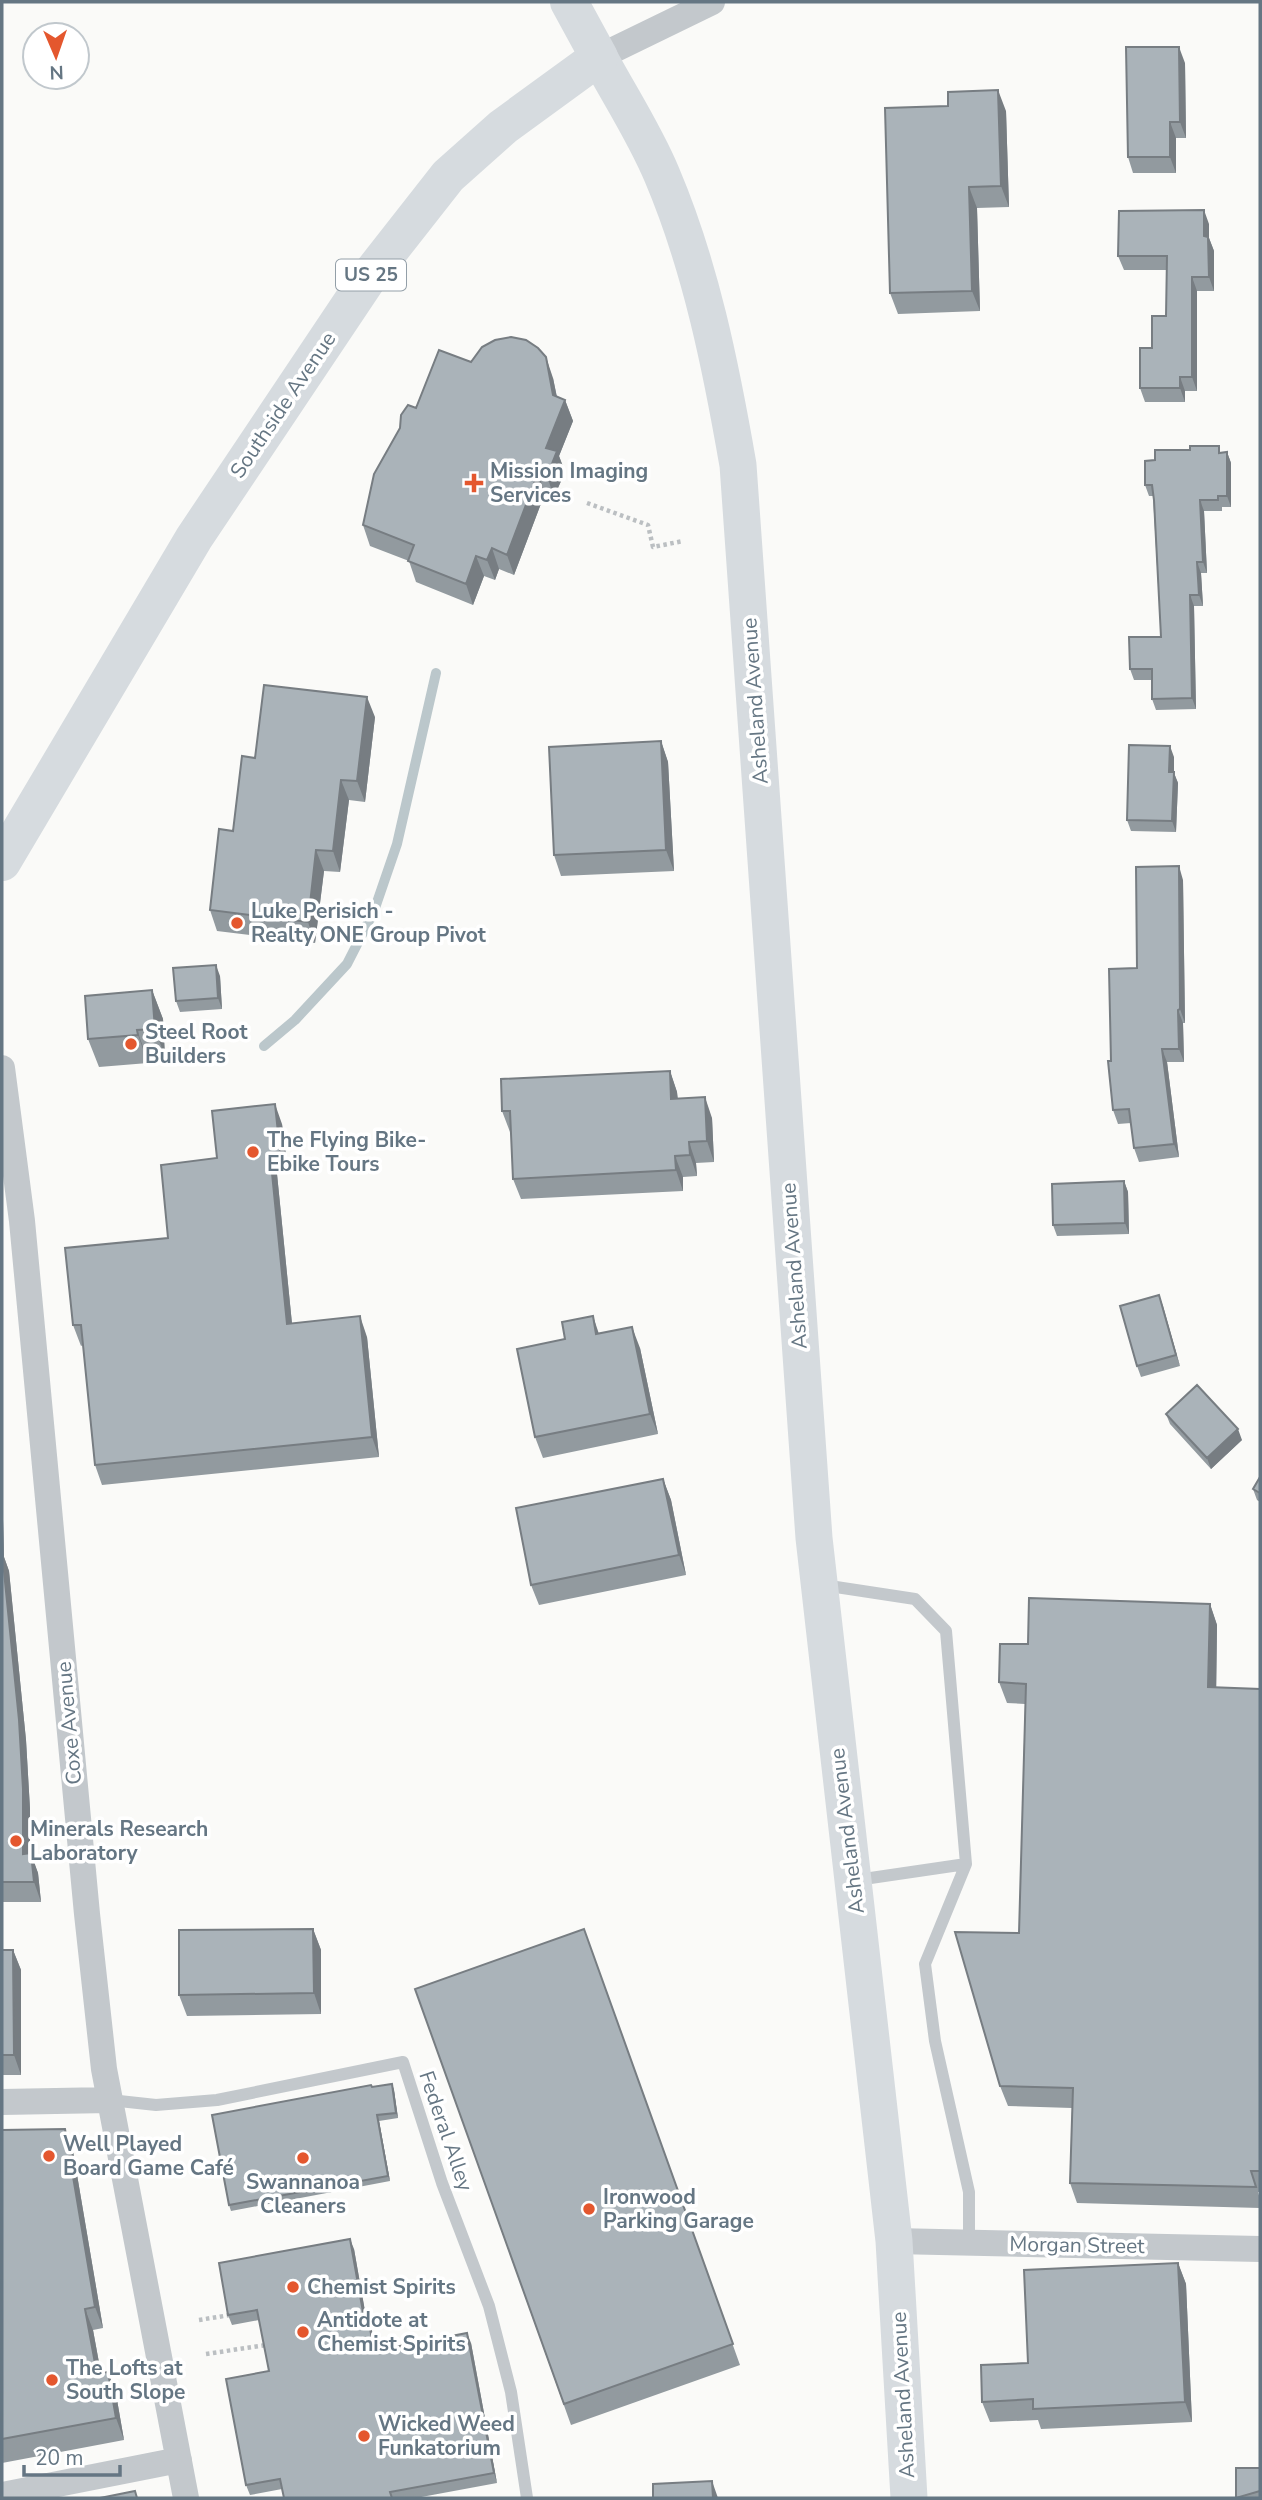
<svg xmlns="http://www.w3.org/2000/svg" width="1262" height="2500" font-family="'Nunito Sans',sans-serif">
	<rect width="100%" height="100%" fill="#fafaf8"/>
	<g fill="none" stroke-linecap="round" stroke-linejoin="round">
		<path stroke="#bbc7cb" stroke-width="10" d="M264,1046L295,1020L347,964L374,911L397,844L436,673"/>
		<path stroke="#bbbfc2" stroke-width="4.5" stroke-dasharray="3.5 3.5" stroke-linecap="butt" d="M587,503L648,525L653,547L683,541
			M199,2320L230,2315
			M206,2354L266,2345"/>
		<path stroke="#c3c8cc" stroke-width="12" d="M823,1585L915,1599L946,1631L966,1864L925,1964L935,2041L969,2192V2242
			M857,1880L966,1864
			M110,2100L156,2105L217,2100L403,2062L442,2183L489,2306L511,2392L527,2498"/>
		<path stroke="#c3c8cc" stroke-width="26" d="M599,57L712,2
			M2,1068L22,1221L87,1914L104,2069L186,2498
			M2,2102L109,2100
			M894,2241L1260,2249
			M2,2495L179,2460"/>
		<path stroke="#d6dbdf" stroke-width="37" d="M599,57C620,96 645,134 662,175C701,267 721,367 738,465L814,1538L894,2241L909,2498"/>
		<path stroke="#d6dbdf" stroke-width="38" d="M2,862L194,538L368,278L448,176L503,127L599,57L569,2"/>
	</g>
	<path fill="#929a9f" d="M1185,63L1186,138H1176V173H1133L1128,157Z
		M1006,111L1009,207L977,208L980,311L898,314L890,293Z
		M1209,224V238L1214,251V291H1197V391H1185V402H1145L1140,388L1152,348L1166,316L1167,270H1124L1118,256Z
		M471,362L553,378L557,397L565,400L573,421L559,456L565,472L554,497L545,493L514,575L499,569L495,580L484,576L473,605L416,582L409,561L370,546L363,525L416,408Z
		M1227,452L1231,463V507H1222V511H1204L1207,573H1201L1203,606H1194L1196,709L1156,710L1152,699V680H1134L1130,669L1161,637L1153,496H1149L1145,485L1155,460Z
		M375,717L365,802L349,800L340,872L324,871L315,943L217,931L210,910L255,758Z
		M661,741L668,762L674,871L561,876L554,855Z
		M1174,757V773L1178,783L1176,832L1131,831L1127,820Z
		M1183,880L1185,1023H1183L1184,1062H1167L1179,1157L1139,1162L1134,1148L1131,1123L1118,1124L1113,1110L1111,1061L1137,968Z
		M220,976L222,1009L180,1012L176,1001Z
		M152,990L163,1019L165,1057L147,1058L148,1063L99,1067L88,1039Z
		M670,1071L677,1092L678,1098L712,1118L714,1162L696,1163L697,1176L683,1177V1191L521,1199L513,1179L511,1132H510L502,1111Z
		M282,1124L288,1172L277,1174L292,1323L367,1337L379,1457L102,1485L95,1465L83,1345L81,1346L73,1325L168,1238L217,1158Z
		M1124,1181L1128,1192L1129,1234L1057,1236L1053,1225Z
		M1159,1295L1180,1366L1141,1377L1137,1366Z
		M599,1333L640,1348L658,1434L543,1458L535,1437Z
		M1166,1414L1242,1440L1211,1469L1170,1424Z
		M1260,1477V1502L1257,1500L1253,1489Z
		M663,1479L671,1500L686,1575L539,1605L531,1585Z
		M2,1517L3,1520L4,1557L9,1571L26,1740L30,1809V1853L38,1873L41,1902H2Z
		M1210,1604L1217,1625L1216,1688L1260,1689V2192H1258L1260,2199V2208L1077,2203L1070,2183L1072,2108L1008,2106L1000,2086L1019,1933L1025,1704L1007,1703L999,1682L1028,1644Z
		M313,1929L321,1950V2014L187,2016L179,1995Z
		M584,1929L740,2365L571,2425L415,1989Z
		M2,1950H13L21,1970V2075H2Z
		M392,2084L394,2090L398,2118L379,2121L390,2181L231,2211L229,2205L372,2087Z
		M65,2129L73,2151L103,2328L93,2330L101,2373L108,2372L116,2394L124,2440L2,2463V2130Z
		M354,2249L365,2312L367,2311L370,2321L376,2351L471,2343L497,2483L416,2498H284L282,2489L250,2495L246,2485L269,2371L259,2320L232,2325L228,2315Z
		M1178,2263L1186,2284L1192,2422L1041,2429L1038,2420L990,2422L982,2402L1028,2363Z
		M1260,2468V2498H1236Z"/>
	<path fill="#777d82" d="M1179,47L1185,63L1186,138L1180,122Z
		M998,90L1006,111L1009,207L1001,186Z
		M1170,122L1176,138V173L1170,157Z
		M969,187L977,208L980,311L972,291Z
		M1204,210L1209,224V238L1214,251V291L1209,277L1204,236Z
		M1192,277L1197,291V391L1192,377Z
		M546,357L553,378L560,413L565,400L573,421L559,456L565,472L554,497L547,476L546,448L553,395Z
		M1180,377L1185,391V402L1180,388Z
		M1227,452L1231,463V507L1227,496Z
		M538,473L545,493L514,575L507,555Z
		M1200,500L1204,511L1207,573L1203,562Z
		M492,548L499,569L495,580L487,560Z
		M476,556L484,576L473,605L466,584Z
		M1197,562L1201,573L1203,606L1199,595Z
		M1190,595L1194,606L1196,709L1192,698Z
		M367,697L375,717L365,802L357,781Z
		M661,741L668,762L674,871L666,850Z
		M1170,746L1174,757V773L1178,783L1176,832L1172,821L1169,772Z
		M341,780L349,800L340,872L333,851Z
		M316,850L324,871L315,943L308,922Z
		M1179,866L1183,880L1185,1023L1180,1009Z
		M216,965L220,976L222,1009L218,998Z
		M152,990L163,1019L165,1057L155,1029Z
		M1178,1010L1183,1023L1184,1062L1179,1049Z
		M137,1030L147,1058L148,1063L138,1035Z
		M1162,1049L1167,1062L1179,1157L1174,1144Z
		M670,1071L677,1092L678,1119L671,1099Z
		M705,1097L712,1118L714,1162L707,1141Z
		M275,1104L282,1124L288,1172L280,1152Z
		M689,1142L696,1163L697,1176L690,1155Z
		M270,1153L277,1174L294,1344L287,1324Z
		M675,1156L683,1177V1191L676,1170Z
		M1124,1181L1128,1192L1129,1234L1125,1223Z
		M1159,1295L1163,1306L1180,1366L1176,1355Z
		M360,1316L367,1337L379,1457L372,1437Z
		M593,1316L600,1337L596,1334Z
		M632,1327L640,1348L658,1434L650,1414Z
		M1238,1429L1242,1440L1211,1469L1207,1458Z
		M663,1479L671,1500L686,1575L679,1555Z
		M2,1517L3,1520L4,1557L9,1571L26,1740L30,1809V1874L23,1854L2,1565Z
		M1210,1604L1217,1625L1216,1708L1208,1687Z
		M31,1853L38,1873L41,1902L34,1882Z
		M313,1929L321,1950V2014L314,1993Z
		M13,1950L21,1970V2075L14,2055Z
		M392,2084L394,2090L398,2118L396,2113Z
		M377,2115L379,2121L390,2181L388,2176Z
		M65,2129L73,2151L103,2328L95,2307Z
		M350,2239L354,2249L367,2322L363,2312Z
		M1178,2263L1186,2284L1192,2422L1185,2402Z
		M85,2309L93,2330L105,2396L97,2374Z
		M367,2311L370,2321L378,2361L374,2351Z
		M467,2333L471,2343L497,2483L494,2473Z
		M108,2372L116,2394L124,2440L116,2418Z
		M712,2481L718,2498H713Z"/>
	<path fill="#aab3b9" stroke="#777d82" stroke-width="2" d="M1126,47H1179L1180,122H1170V157H1128Z
		M998,90L1001,186L969,187L972,291L890,293L885,108L948,106V92Z
		M1204,210V236L1208,237L1209,277H1192V377H1180V388H1140V348H1152V316H1166L1167,256H1118L1119,211Z
		M511,337L526,340L538,348L546,357L553,395L565,400L546,448L557,451L547,476L538,473L507,555L492,548L487,560L476,556L466,584L408,561L414,545L363,525L374,474L400,428L401,415L408,405L416,408L439,350L471,362L482,347L495,340Z
		M1190,446H1219V453L1227,452V496H1218V500H1200L1203,562H1197L1199,595H1190L1192,698L1152,699V669H1130L1129,637H1161L1154,500L1152,485H1145V461L1155,460V450H1190Z
		M264,685L367,697L357,781L341,780L333,851L316,850L308,922L210,910L219,829L233,831L242,756L255,758Z
		M661,741L666,850L554,855L549,747Z
		M1129,745L1170,746L1169,772H1174L1172,821L1127,820Z
		M1179,866L1180,1009L1178,1010L1179,1049H1162L1174,1144L1134,1148L1129,1109L1113,1110L1108,1061H1111L1109,969L1137,968L1136,867Z
		M216,965L218,998L176,1001L173,968Z
		M152,990L155,1029L137,1030L138,1035L88,1039L85,996Z
		M670,1071L671,1099L705,1097L707,1141L689,1142L690,1155L675,1156L676,1170L513,1179L510,1111H502L501,1079Z
		M275,1104L280,1152L270,1153L287,1324L360,1316L372,1437L95,1465L81,1325H73L65,1248L168,1238L161,1165L217,1158L212,1111Z
		M1124,1181L1125,1223L1053,1225L1052,1184Z
		M1159,1295L1176,1355L1137,1366L1120,1306Z
		M593,1316L596,1334L632,1327L650,1414L535,1437L517,1349L565,1339L562,1322Z
		M1197,1385L1238,1429L1207,1458L1166,1414Z
		M1260,1477V1493L1253,1489Z
		M663,1479L679,1555L531,1585L516,1508Z
		M2,1552L19,1720L23,1789V1854L31,1853L34,1882H2Z
		M1029,1598L1210,1604L1208,1687L1260,1689V2171H1251L1256,2187L1070,2183L1073,2088L1000,2086L955,1932L1019,1933L1026,1684L999,1682L1000,1644H1028Z
		M313,1929L314,1993L179,1995V1930Z
		M584,1929L733,2344L564,2404L415,1989Z
		M2,1950H13L14,2055H2Z
		M392,2084L396,2113L377,2115L388,2176L229,2205L212,2115L371,2085L372,2087Z
		M65,2129L95,2307L85,2309L97,2374L108,2372L116,2418L2,2439V2130Z
		M350,2239L363,2312L367,2311L374,2351L467,2333L494,2473L390,2492L392,2498H284L280,2479L246,2485L226,2379L269,2371L257,2310L228,2315L219,2263Z
		M1178,2263L1185,2402L1033,2409V2399L982,2402L981,2365L1028,2363L1024,2270Z
		M1236,2468H1260V2491L1236,2498Z
		M712,2481L713,2498H653V2484Z
		M135,2491L137,2498H100Z"/>
	<g fill="#e4572e" stroke="#fff" stroke-width="2.5">
		<path d="M470.5 472.5h7v7h7v7h-7v7h-7v-7h-7v-7h7z"/>
		<circle cx="237" cy="923" r="7"/>
		<circle cx="131" cy="1044" r="7"/>
		<circle cx="253" cy="1152" r="7"/>
		<circle cx="16" cy="1841" r="7"/>
		<circle cx="49" cy="2156" r="7"/>
		<circle cx="303" cy="2158" r="7"/>
		<circle cx="589" cy="2209" r="7"/>
		<circle cx="293" cy="2287" r="7"/>
		<circle cx="303" cy="2332" r="7"/>
		<circle cx="52" cy="2380" r="7"/>
		<circle cx="364" cy="2436" r="7"/>
	</g>
	<g text-anchor="middle" dominant-baseline="central" stroke-width="7" stroke-linejoin="round" paint-order="stroke">
		<rect fill="#fff" stroke="#939fa8" stroke-width="2" x="336" y="259.5" width="70" height="31" rx="5"/>
		<g font-size="19" font-weight="bold" fill="#657683">
			<text x="371" y="275">US 25</text>
		</g>
		<g font-size="21" fill="#657683" stroke="#fff">
			<text transform="translate(283 405) rotate(-56)">Southside Avenue</text>
			<text transform="translate(755 701) rotate(-94)">Asheland Avenue</text>
			<text transform="translate(794 1266) rotate(-94)">Asheland Avenue</text>
			<text transform="translate(69 1723) rotate(-95)">Coxe Avenue</text>
			<text transform="translate(847 1831) rotate(-97)">Asheland Avenue</text>
			<text transform="translate(446 2131) rotate(71)">Federal Alley</text>
			<text transform="translate(1077 2245) rotate(1)">Morgan Street</text>
			<text transform="translate(903 2395) rotate(-93)">Asheland Avenue</text>
		</g>
		<g font-size="21" font-weight="bold" fill="#657683" stroke="#fff" text-anchor="start">
			<text x="490" y="471">Mission Imaging<tspan x="490" dy="24">Services</tspan></text>
			<text x="251" y="911">Luke Perisich -<tspan x="251" dy="24">Realty ONE Group Pivot</tspan></text>
			<text x="145" y="1032">Steel Root<tspan x="145" dy="24">Builders</tspan></text>
			<text x="267" y="1140">The Flying Bike-<tspan x="267" dy="24">Ebike Tours</tspan></text>
			<text x="30" y="1829">Minerals Research<tspan x="30" dy="24">Laboratory</tspan></text>
			<text x="63" y="2144">Well Played<tspan x="63" dy="24">Board Game Café</tspan></text>
			<text x="303" y="2182" text-anchor="middle">Swannanoa<tspan x="303" dy="24">Cleaners</tspan></text>
			<text x="603" y="2197">Ironwood<tspan x="603" dy="24">Parking Garage</tspan></text>
			<text x="307" y="2287">Chemist Spirits</text>
			<text x="317" y="2320">Antidote at<tspan x="317" dy="24">Chemist Spirits</tspan></text>
			<text x="66" y="2368">The Lofts at<tspan x="66" dy="24">South Slope</tspan></text>
			<text x="378" y="2424">Wicked Weed<tspan x="378" dy="24">Funkatorium</tspan></text>
		</g>
	</g>
	<rect width="1262" height="2500" fill="none" stroke="#657683" stroke-width="7"/>
	<g transform="translate(56 56) rotate(178)"><circle r="33" fill="#ffffff" stroke="#c1c8cd" stroke-width="2"/>
	<path d="M0-5L12 26L0 18L-12 26Z" fill="#e4572e"/>
	<text y="-10" font-size="19" font-weight="bold" text-anchor="middle" fill="#657683">N</text>
	</g>
	<path d="M24 2465v10h96v-10" fill="none" stroke="#657683" stroke-width="3.5"/>
	<text x="35" y="2465" font-size="21" fill="#657683" stroke="#ffffff" stroke-width="5" paint-order="stroke">20 m</text>
</svg>
